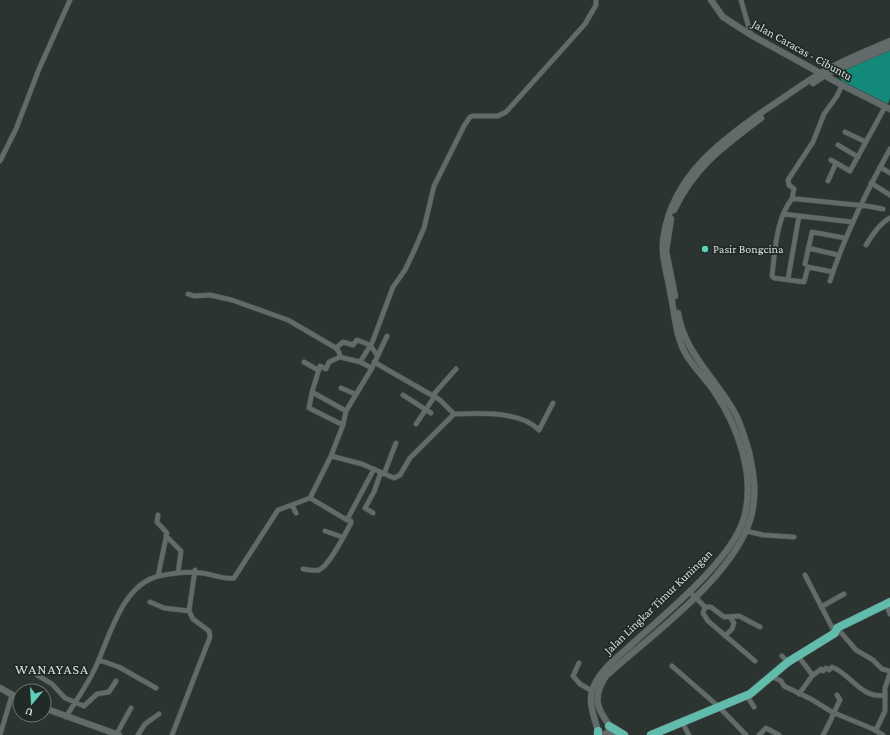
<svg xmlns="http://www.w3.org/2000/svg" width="890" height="735" font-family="'Crimson Pro',serif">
	<rect width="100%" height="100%" fill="#2c3432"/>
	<path fill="#128979" d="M890,49V98L888,104L842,81L839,76L841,72Z"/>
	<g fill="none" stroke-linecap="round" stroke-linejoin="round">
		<defs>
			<path id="street" d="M741,0L751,35
				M845,132L866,142
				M838,145L858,157
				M831,160L850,171L885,107
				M0,161L16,129L39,69L70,0
				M880,167L890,173
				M828,181L836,163
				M871,183L890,195
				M792,199L794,189L789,185L788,180L813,142L824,114L837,96L842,85
				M783,214L852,222
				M866,245C872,235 880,223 890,218
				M808,248L838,255
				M805,264L812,232L845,238
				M833,272L808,267L804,282L774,278L772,276C775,252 776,218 792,199H797L867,206L883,209
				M788,279L799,216
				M830,281C845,234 866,192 890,149
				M188,294L194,296L210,295L232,300L288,320L336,348L339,352L340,357L329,362L326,369L320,366L312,392L309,408L343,425
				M336,348L343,342L353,345L357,340L370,345L377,355
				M340,357L360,362L372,368
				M304,362L318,370
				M360,362L372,343L393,287L405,270L414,251L424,228L434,186L464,126L470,117L473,116H498L506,112L585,24L596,5V0
				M374,362L440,400L454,414
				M341,388L355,394
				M312,392L346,411
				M403,395L431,413
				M433,395L456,369
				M416,424L435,396
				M331,456L362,464L394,478L400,475L410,458L454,414C479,413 521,411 539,430L553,403
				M384,474L396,443
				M310,498L331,456L343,425L346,411L372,368L387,336
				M292,505L296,513
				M373,513L365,508L374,492L381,472
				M158,515L157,522L167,533L158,576
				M325,531L342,537
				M746,531L763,535L794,537
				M166,536L181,551L178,573
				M303,569C308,570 314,571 319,570C329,566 345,534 351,523V521L347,520
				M805,575L835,633
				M689,591L705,607L703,613L708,621L755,661
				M150,602L164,608L189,611
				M886,604L890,614
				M705,607H711L724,617L739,616L760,627
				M821,607L844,594
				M837,628L856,650L873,660L882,669L890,671
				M725,636L732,629L734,623L730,617
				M782,656L788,662
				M798,656L811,673
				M99,660L119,667L156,688
				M579,663L573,676L580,684L592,691
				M672,666L719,707L746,735
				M37,675L52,684L65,698L84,706L97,694L109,692L116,681
				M771,676L781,681L784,686L811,699L832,712L873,729L883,735
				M799,694L812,676L821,669L823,671L826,668L829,670L832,667C851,674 862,700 885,695
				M747,696L754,707
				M66,717C76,700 89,683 97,664C110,635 123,584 159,576C173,573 188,571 202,573C211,574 225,580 234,578L278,510L310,498L347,520L374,469
				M682,722L689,735
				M876,730L885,711V688L890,673
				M0,735L12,695
				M116,735L131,708
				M138,735L145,724L159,714
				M172,735L210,637L209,631L193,619L189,611L195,570
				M759,735L766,728L779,735
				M823,735C830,723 834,712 840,700L837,695"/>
			<path id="secondary" d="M711,0L723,17L751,35L842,85L890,109
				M813,83L825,75L890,47
				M674,210C696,165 723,147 761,118
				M671,219L666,251L675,296
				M0,688L20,699
				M44,708L119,735
				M599,735C596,721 588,705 592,691C598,671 618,657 632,644C665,614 732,560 744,518C756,476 738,426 714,391C706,379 695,369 687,356C675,337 675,313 670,291C667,272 660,254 664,234C674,176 719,142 765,110C784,98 802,84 821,73C843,60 867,51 890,41
				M603,735L608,732L616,734
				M616,735C602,714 588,703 606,676C651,635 734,577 751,517C757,495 754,474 749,452C745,439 742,427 736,415C717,379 685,355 678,313"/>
			<path id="highway" d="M609,726L624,735
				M598,735V731
				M651,735L750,694L788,662L835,633L837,628L890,602"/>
		</defs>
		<use href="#street" stroke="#4b5251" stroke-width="5.5"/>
		<use href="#secondary" stroke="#4b5251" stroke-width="7"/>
		<use href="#highway" stroke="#4b5251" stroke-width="9"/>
		<use href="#street" stroke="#626b69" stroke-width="4.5"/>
		<use href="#secondary" stroke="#626b69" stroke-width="6"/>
		<use href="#highway" stroke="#62bcac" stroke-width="8"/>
	</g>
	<circle fill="#5cceba" stroke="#222a28" stroke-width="1.5" cx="705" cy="249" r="4"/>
	<g text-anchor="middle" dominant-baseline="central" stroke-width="3.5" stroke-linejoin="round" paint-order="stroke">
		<g font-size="12" fill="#d9dedd" stroke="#222a28">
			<text transform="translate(802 50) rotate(29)">Jalan Caracas - Cibuntu</text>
			<text transform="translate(658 602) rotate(-44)">Jalan Lingkar Timur Kuningan</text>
		</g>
		<g font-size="12" fill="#d9dedd" stroke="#222a28" text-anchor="start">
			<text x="713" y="249">Pasir Bongcina</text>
		</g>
		<g font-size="14" letter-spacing="1" fill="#d9dedd" stroke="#222a28">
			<text x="52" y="669">WANAYASA</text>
		</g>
	</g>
	<g transform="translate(32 703) rotate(198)"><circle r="19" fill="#222a28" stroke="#6b7270"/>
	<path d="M0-3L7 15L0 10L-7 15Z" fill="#5cceba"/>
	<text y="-6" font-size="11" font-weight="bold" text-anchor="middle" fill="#d9dedd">U</text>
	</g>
</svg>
